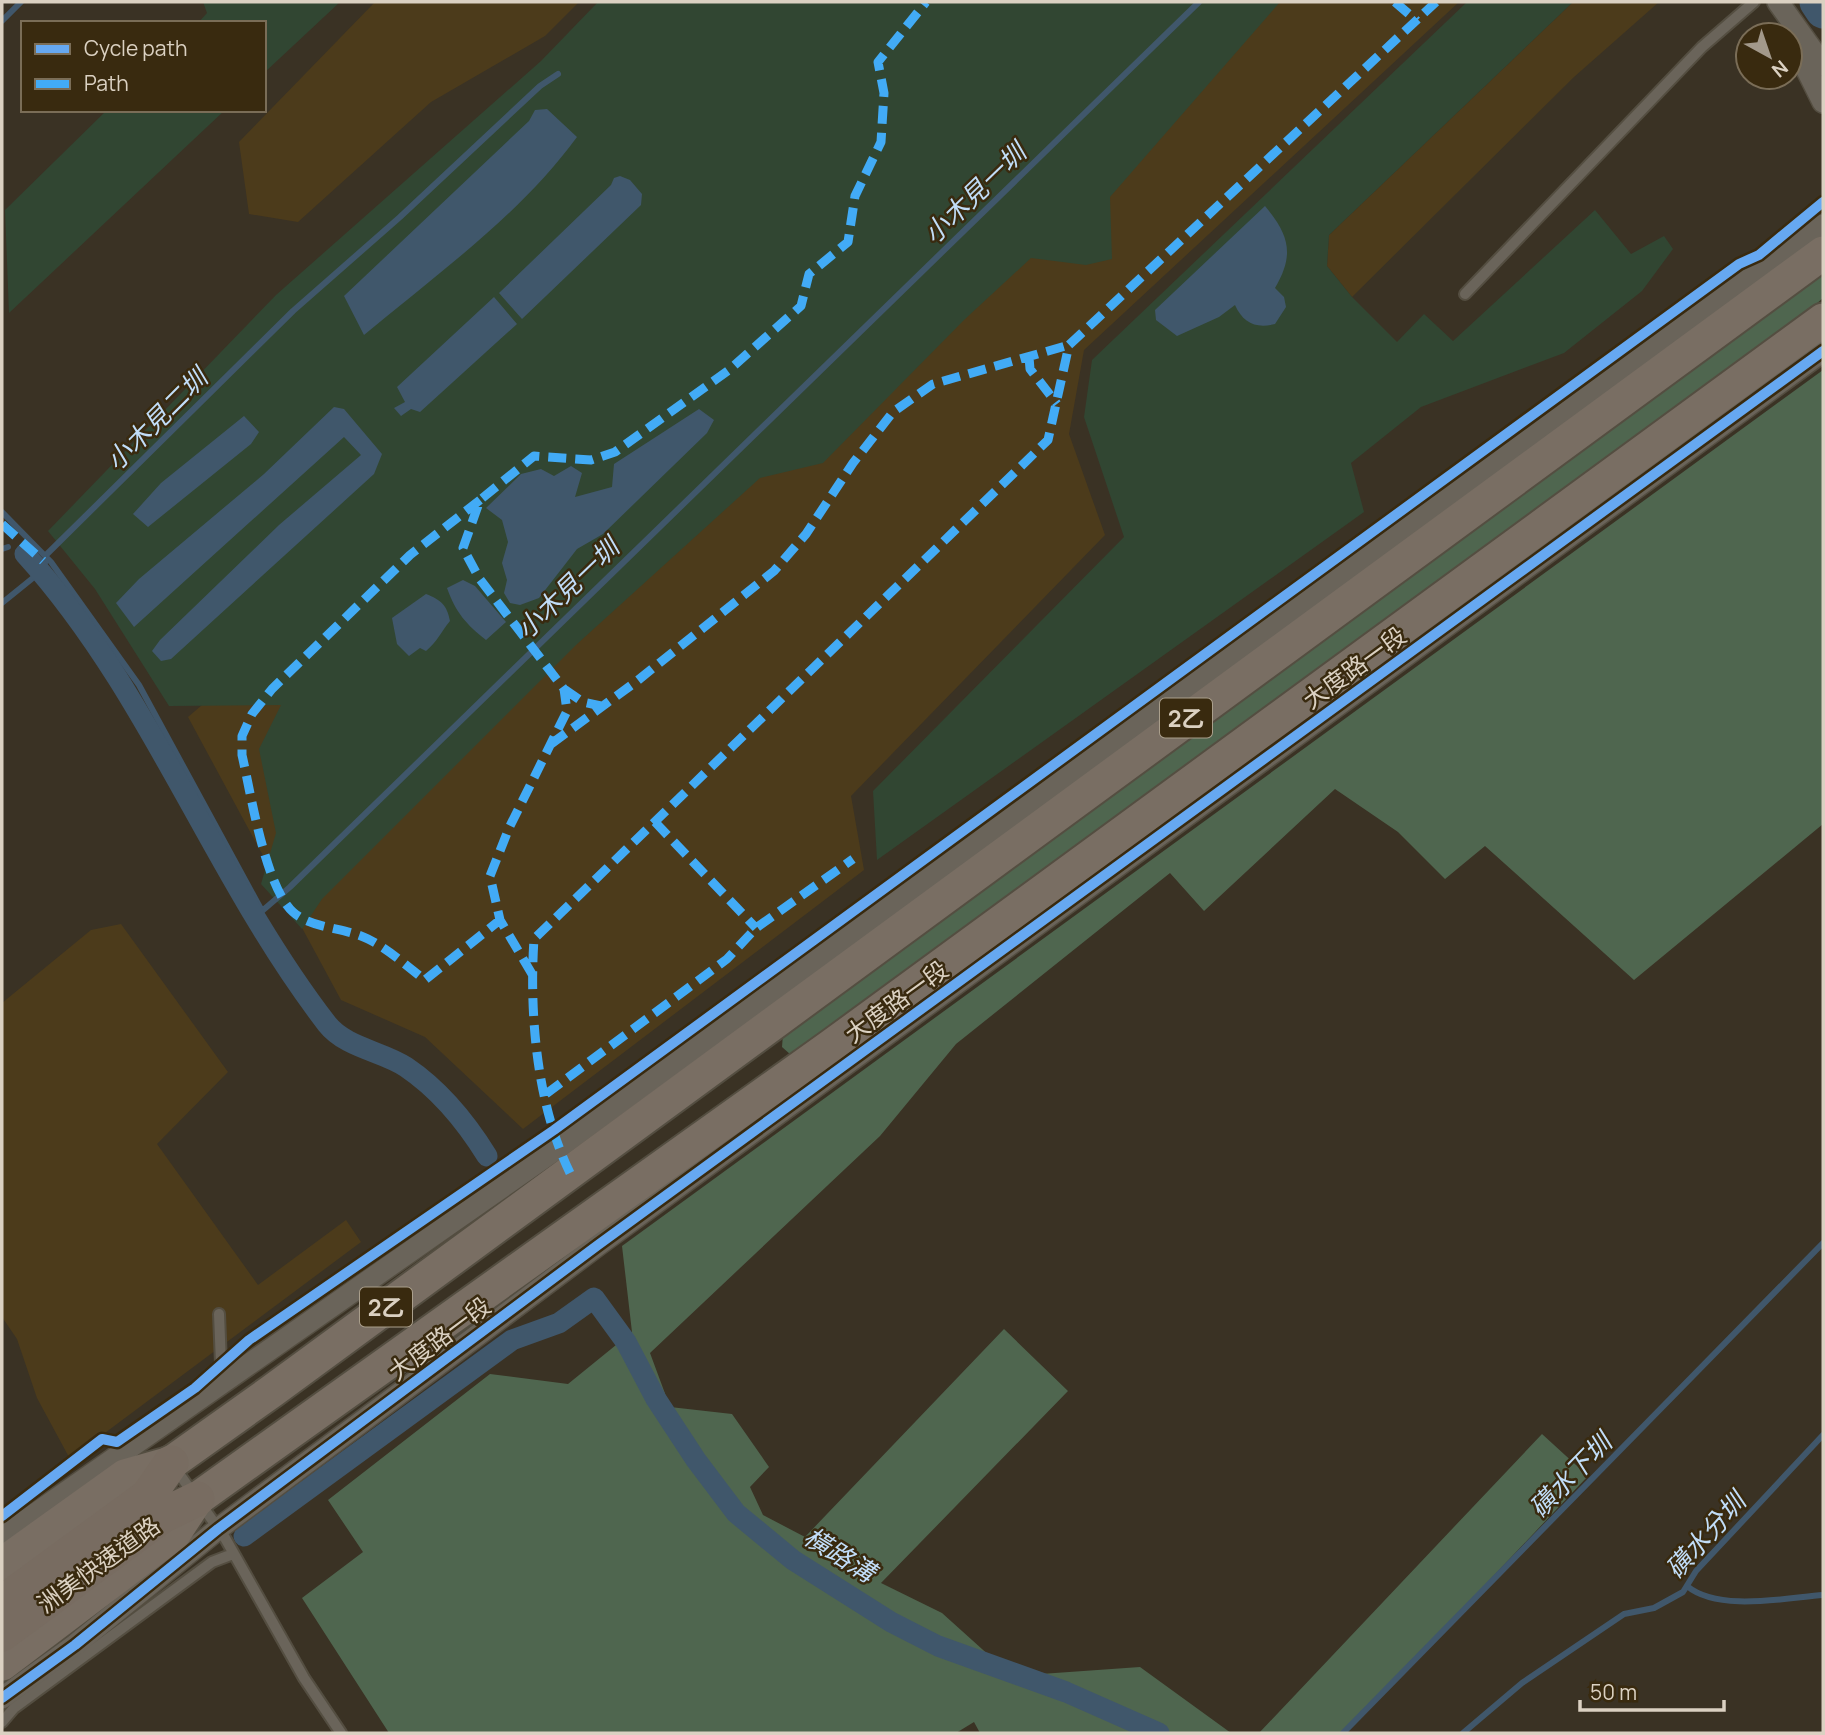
<svg xmlns="http://www.w3.org/2000/svg" width="1825" height="1735" font-family="Manrope,'Noto Sans TC',sans-serif">
	<rect width="100%" height="100%" fill="#3a3224"/>
	<path fill="#4c3b1b" d="M375,2H579L545,36L431,102L298,222L249,214L239,142Z
		M827,2H1459L1084,350L1069,434L1105,535L851,796L864,870L523,1129L425,1037L341,1000L188,717L588,376Z
		M1573,2H1659L1574,77L1352,297L1327,266L1329,235Z
		M121,924L228,1072L157,1144L258,1285L346,1220L361,1242L70,1459L37,1398L17,1339L2,1317V1003L91,930Z"/>
	<path fill="#314632" d="M203,2H340L264,73V23H198L207,13Z
		M598,2H1280L1110,197L1112,259L1086,265L1031,258L964,320L823,463L760,478L576,645L322,899L302,929L261,884L276,833L259,749L281,705L169,706L95,589L48,531L276,295L541,61Z
		M1467,2H1573L1329,235L1327,266L1352,297L1397,342L1424,314L1453,341L1595,210L1631,254L1664,236L1673,249L1642,291L1564,353L1421,407L1351,463L1364,512L877,860L873,791L1124,537L1084,417L1092,360Z
		M107,110H225L9,313L5,210Z"/>
	<path fill="#4f664f" d="M1823,269V298L1778,337L864,1004L791,1055L782,1047L783,1034Z
		M1823,370V824L1634,980L1485,846L1445,879L1398,832L1335,789L1204,911L1170,873L956,1044L880,1136L650,1353L670,1407L732,1414L769,1467L750,1487L763,1515L805,1537L1004,1329L1068,1391L881,1583L942,1613L1012,1676L1140,1667L1231,1733H980L974,1722L956,1733H389L302,1598L363,1552L328,1500L490,1374L568,1384L632,1332L622,1246Z
		M1542,1434L1588,1476L1345,1733H1259Z"/>
	<path fill="#40576b" d="M547,109L577,137C520,215 437,274 364,335L344,296L529,121L535,110Z
		M620,176L630,180L642,194L641,205L522,319L499,293L611,185L614,178Z
		M1265,206C1289,235 1295,254 1275,288L1284,297L1286,307L1275,324C1256,329 1243,323 1235,305L1219,317L1177,336L1156,320L1155,310Z
		M494,297L517,324L420,412L411,409L401,416L394,408L405,402L397,387Z
		M334,407L344,409L382,454L374,474L171,659L161,661L152,651L160,640L279,525L361,455L344,437L134,627L116,603L139,579L264,474Z
		M699,409L714,420L707,433L603,534L577,549L539,598L520,605L510,603L504,593L507,580L502,563L508,542L502,520L486,508L521,474L541,469L554,476L571,466L582,473L575,497L612,487L614,464Z
		M244,416L259,432L251,444L148,527L133,514L161,483Z
		M463,580L475,586L506,622L486,640C466,624 456,613 447,588Z
		M426,594C441,600 447,605 450,621C441,632 437,642 426,651L420,648L409,656L397,644L392,618Z"/>
	<g fill="none" stroke-linecap="round" stroke-linejoin="round">
		<path stroke="#40576b" stroke-width="6" d="M2,21L21,2
			M2,512L51,562L139,685L262,911L290,887L1199,2
			M2,549L8,547
			M46,555L293,311L400,217L540,86L558,74
			M2,603L44,569L46,555
			M1687,1586C1718,1612 1785,1598 1823,1595
			M1343,1733L1823,1243
			M1463,1733L1522,1683L1624,1614L1654,1608L1683,1592L1696,1571L1823,1435"/>
		<path stroke="#40576b" stroke-width="21" d="M25,554C151,693 213,876 327,1024C346,1048 382,1051 406,1067C440,1090 466,1122 487,1156
			M244,1536L512,1340L559,1323L594,1298L626,1342L656,1399L696,1460L736,1513L793,1560L891,1622L938,1646L1066,1692L1159,1733"/>
		<path stroke="#40576b" stroke-width="35" d="M1817,2L1823,11"/>
		<defs>
			<path id="service" d="M1465,294L1702,47L1754,2
				M219,1314L221,1364L227,1380
				M175,1468L225,1538L304,1678L341,1733
				M2,1722L14,1708L212,1562L233,1554"/>
			<path id="minor" d="M1778,2L1823,65
				M1790,36L1823,102
				M2,1537L558,1148L1823,225
				M2,1698L75,1645L218,1529L598,1245L1823,351"/>
			<path id="primary" d="M2,1564L125,1476L171,1463L272,1391L1823,253
				M2,1664L174,1534L197,1499L831,1046L1823,320"/>
			<path id="trunk" d="M2,1603L148,1496L171,1463
				M2,1634L162,1516L197,1499"/>
		</defs>
		<use href="#service" stroke="#544e41" stroke-width="14"/>
		<use href="#minor" stroke="#544e41" stroke-width="24"/>
		<use href="#primary" stroke="#544e41" stroke-width="37"/>
		<use href="#trunk" stroke="#544e41" stroke-width="38"/>
		<path stroke="#69625a" stroke-width="3.5" stroke-dasharray="3.5 5" stroke-linecap="butt" d="M81,1455L102,1439L106,1440"/>
		<use href="#service" stroke="#6a645a" stroke-width="10"/>
		<use href="#minor" stroke="#6a645a" stroke-width="21"/>
		<use href="#primary" stroke="#796e63" stroke-width="33"/>
		<use href="#trunk" stroke="#786c61" stroke-width="35"/>
		<path stroke="#42abf6" stroke-width="9" stroke-dasharray="18 9" stroke-linecap="butt" d="M1395,2L1417,21
			M1029,357L1030,369L1057,404
			M480,500L410,555L272,689L252,714L242,736V755C251,794 265,886 293,912C312,929 344,927 368,939C388,949 407,966 425,980L500,920
			M2,524L43,561
			M564,689L583,702L601,706
			M551,744L637,681L774,571L806,534L853,463L893,412L933,384L1069,345
			M655,822L756,928
			M532,974L500,920L490,876L509,828L567,711L564,689L479,578L463,548L480,500L534,456L591,460L615,452L729,370L801,306L809,274L848,242L855,196L881,142L884,93L878,62L926,2
			M546,1094L727,959L756,928L853,859
			M570,1173C537,1105 529,1015 534,939L1048,440L1069,345L1436,2"/>
		<defs>
			<path id="cycleway" d="M2,1516L102,1439L117,1442L195,1388L249,1340L554,1130L1739,264L1759,255L1823,202
				M2,1698L75,1645L218,1529L598,1245L1823,351"/>
		</defs>
		<use href="#cycleway" stroke="#392a0f" stroke-width="15"/>
		<use href="#cycleway" stroke="#66a8f1" stroke-width="10"/>
	</g>
	<g text-anchor="middle" dominant-baseline="central" stroke-width="5" stroke-linejoin="round" paint-order="stroke">
		<g fill="#392a0f" stroke="#aa9f8c" stroke-width="2">
			<rect x="1160" y="698.5" width="52" height="39" rx="5"/>
			<rect x="360" y="1287.5" width="52" height="39" rx="5"/>
		</g>
		<g font-size="23" font-weight="bold" fill="#dbd1c2">
			<text x="1186" y="718">2乙</text>
			<text x="386" y="1307">2乙</text>
		</g>
		<g font-size="24" fill="#dbd1c2" stroke="#392a0f">
			<text transform="translate(1354 667) rotate(-36)">大度路一段</text>
			<text transform="translate(896 1001) rotate(-36)">大度路一段</text>
			<text transform="translate(439 1338) rotate(-37)">大度路一段</text>
			<text transform="translate(98 1564) rotate(-36)">洲美快速道路</text>
		</g>
		<g font-size="26" font-style="italic" fill="#c1ddf8" stroke="#392a0f">
			<text transform="translate(974 193) rotate(-44)">小木見一圳</text>
			<text transform="translate(156 419) rotate(-45)">小木見二圳</text>
			<text transform="translate(567 588) rotate(-44)">小木見一圳</text>
			<text transform="translate(1570 1475) rotate(-46)">磺水下圳</text>
			<text transform="translate(1705 1535) rotate(-48)">磺水分圳</text>
			<text transform="translate(840 1554) rotate(32)">橫路溝</text>
		</g>
	</g>
	<rect width="1825" height="1735" fill="none" stroke="#dbd1c2" stroke-width="7"/>
	<rect x="21" y="21" width="245" height="91" fill="#392a0f" stroke="#7a6d57" stroke-width="2"/>
	<rect x="35" y="44" width="35" height="10" fill="#66a8f1" stroke="#7a6d57" stroke-width="2"/>
	<text x="84" y="56" font-size="21" fill="#dbd1c2">Cycle path</text>
	<rect x="35" y="79" width="35" height="10" fill="#42abf6" stroke="#7a6d57" stroke-width="2"/>
	<text x="84" y="91" font-size="21" fill="#dbd1c2">Path</text>
	<g transform="translate(1769 56) rotate(140)"><circle r="33" fill="#392a0f" stroke="#7a6d57" stroke-width="2"/>
	<path d="M0-5L12 26L0 18L-12 26Z" fill="#a3998b"/>
	<text y="-10" font-size="19" font-weight="bold" text-anchor="middle" fill="#dbd1c2">N</text>
	</g>
	<path d="M1580 1700v10h144v-10" fill="none" stroke="#dbd1c2" stroke-width="3.5"/>
	<text x="1590" y="1700" font-size="21" fill="#dbd1c2" stroke="#392a0f" stroke-width="5" paint-order="stroke">50 m</text>
</svg>
